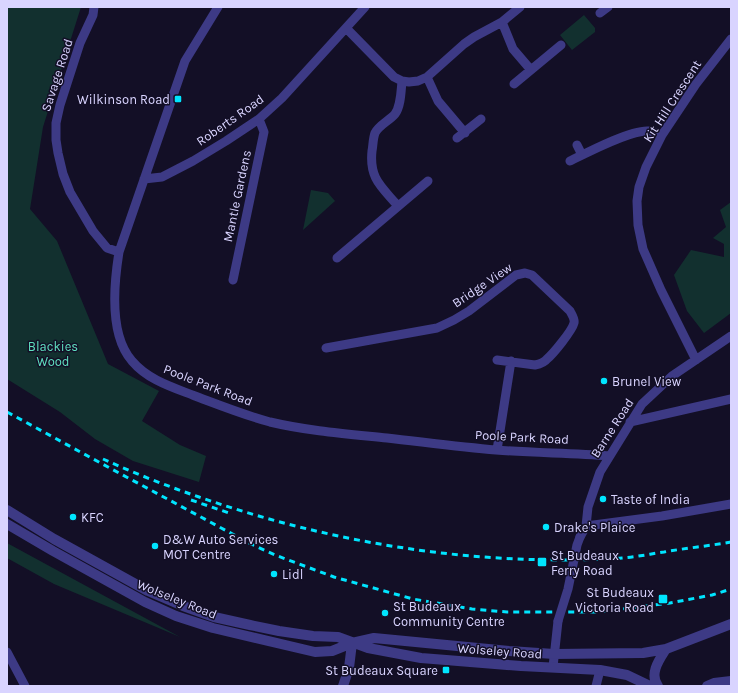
<svg xmlns="http://www.w3.org/2000/svg" width="738" height="693" font-family="Karla,sans-serif">
	<rect width="100%" height="100%" fill="#130f26"/>
	<path fill="#12302f" d="M7,7H81L43,127L30,209L57,241L108,364L159,391L142,421L180,445L206,456L199,482L133,461L95,439L60,412L7,379Z
		M584,15L595,28V32L572,50L560,35Z
		M311,190L328,193L335,201L303,230Z
		M731,202V313L704,333L687,311L674,275L691,250L724,257V244L713,238L726,227L720,210Z
		M7,543L180,637L54,584L7,558Z"/>
	<g fill="none" stroke-linecap="round" stroke-linejoin="round">
		<path stroke="#3d3a85" stroke-width="9" d="M94,7L93,15L80,43L60,105L56,123V140L58,153L63,174L70,192L93,231L107,248L119,252
			M218,7L185,61L119,252C114,283 109,335 132,361C148,380 172,387 195,396C219,405 244,415 270,422C308,431 348,434 387,438C423,442 460,447 496,450C533,453 571,453 609,456
			M600,13L608,7
			M502,22L513,49L531,70
			M346,28L394,77L402,81L409,82L418,81L427,77L464,44L474,37L502,22L520,7
			M427,77L438,101L465,133
			M514,84L561,45
			M457,138L481,119
			M577,145L582,155
			M570,161C586,153 632,129 649,131C653,132 658,134 662,135
			M144,179L162,177L193,161L226,141L259,119L282,98L365,7
			M398,206C382,187 369,179 372,151C373,146 373,138 375,133C379,125 389,121 395,114C401,106 401,91 402,81
			M337,258L428,181
			M233,280L264,132L259,119
			M326,348L437,328L454,320L469,311L516,275L525,273L532,275L570,311C572,315 575,319 574,323C572,331 553,354 547,359C544,363 540,364 535,365L497,360
			M696,360L661,290L643,249L638,225L637,201L639,187L646,167L662,135L696,84L731,39
			M630,422L731,399
			M497,450L511,361
			M586,526L662,516L731,504
			M580,537L586,526L588,507L600,472L642,404L672,376L731,336
			M7,652L25,686
			M553,667L558,621
			M596,686L600,670"/>
		<path stroke="#3d3a85" stroke-width="10" d="M7,510L54,539L148,591L183,606L214,617L250,625L279,631L313,636L338,637L368,648L421,658L521,666L600,670L627,675L650,686
			M7,524L53,551L145,602L176,616L213,628L315,652L332,651L352,643L374,638L509,651L554,654L643,653L666,649L731,624
			M343,686L349,668L352,643
			M658,686C649,674 659,660 666,649
			M707,686L714,683L731,681"/>
		<path stroke="#00e5ff" stroke-width="3" stroke-dasharray="6 5" stroke-linecap="butt" d="M7,412L119,473L251,544L275,555L334,577L413,599L472,609L507,612H598L670,603L712,595L731,589
			M103,459C134,473 167,486 199,497C334,544 479,567 622,558C636,557 650,554 664,552C686,548 709,546 731,542
			M191,500L229,513"/>
		<path stroke="#3d3a85" stroke-width="9" d="M558,621L568,589L577,545L580,537"/>
	</g>
	<g fill="#00e5ff" stroke="#130f26" stroke-width="1.5">
		<rect x="174" y="95" width="8" height="8" rx="2"/>
		<circle cx="604" cy="381" r="4"/>
		<circle cx="603" cy="499" r="4"/>
		<circle cx="73" cy="517" r="4"/>
		<circle cx="546" cy="527" r="4"/>
		<circle cx="155" cy="546" r="4"/>
		<rect x="537" y="557" width="10" height="10" rx="2"/>
		<circle cx="274" cy="574" r="4"/>
		<rect x="658" y="594" width="10" height="10" rx="2"/>
		<circle cx="385" cy="613" r="4"/>
		<rect x="442" y="666" width="8" height="8" rx="2"/>
	</g>
	<g text-anchor="middle" dominant-baseline="central" stroke-width="3" stroke-linejoin="round" paint-order="stroke">
		<g font-size="13" fill="#d9d4ff" stroke="#130f26">
			<text transform="translate(57 75) rotate(-72)">Savage Road</text>
			<text transform="translate(672 101) rotate(-57)">Kit Hill Crescent</text>
			<text transform="translate(230 120) rotate(-35)">Roberts Road</text>
			<text transform="translate(237 196) rotate(-78)">Mantle Gardens</text>
			<text transform="translate(482 285) rotate(-34)">Bridge View</text>
			<text transform="translate(208 385) rotate(21)">Poole Park Road</text>
			<text transform="translate(612 428) rotate(-57)">Barne Road</text>
			<text transform="translate(522 437) rotate(3)">Poole Park Road</text>
			<text transform="translate(177 599) rotate(22)">Wolseley Road</text>
			<text transform="translate(500 651) rotate(4)">Wolseley Road</text>
		</g>
		<g font-size="13" fill="#d9d4ff" stroke="#130f26" text-anchor="start">
			<text x="170" y="99" text-anchor="end">Wilkinson Road</text>
			<text x="612" y="381">Brunel View</text>
			<text x="611" y="499">Taste of India</text>
			<text x="81" y="517">KFC</text>
			<text x="554" y="527">Drake's Plaice</text>
			<text x="163" y="539">D&amp;W Auto Services<tspan x="163" dy="15">MOT Centre</tspan></text>
			<text x="551" y="555">St Budeaux<tspan x="551" dy="15">Ferry Road</tspan></text>
			<text x="282" y="574">Lidl</text>
			<text x="654" y="592" text-anchor="end">St Budeaux<tspan x="654" dy="15">Victoria Road</tspan></text>
			<text x="393" y="606">St Budeaux<tspan x="393" dy="15">Community Centre</tspan></text>
			<text x="438" y="670" text-anchor="end">St Budeaux Square</text>
		</g>
		<g font-size="13" fill="#5fe0c0" stroke="#130f26">
			<text x="53" y="346">Blackies<tspan x="53" dy="15">Wood</tspan></text>
		</g>
	</g>
	<rect width="738" height="693" fill="none" stroke="#d9d4ff" stroke-width="16"/>
</svg>
